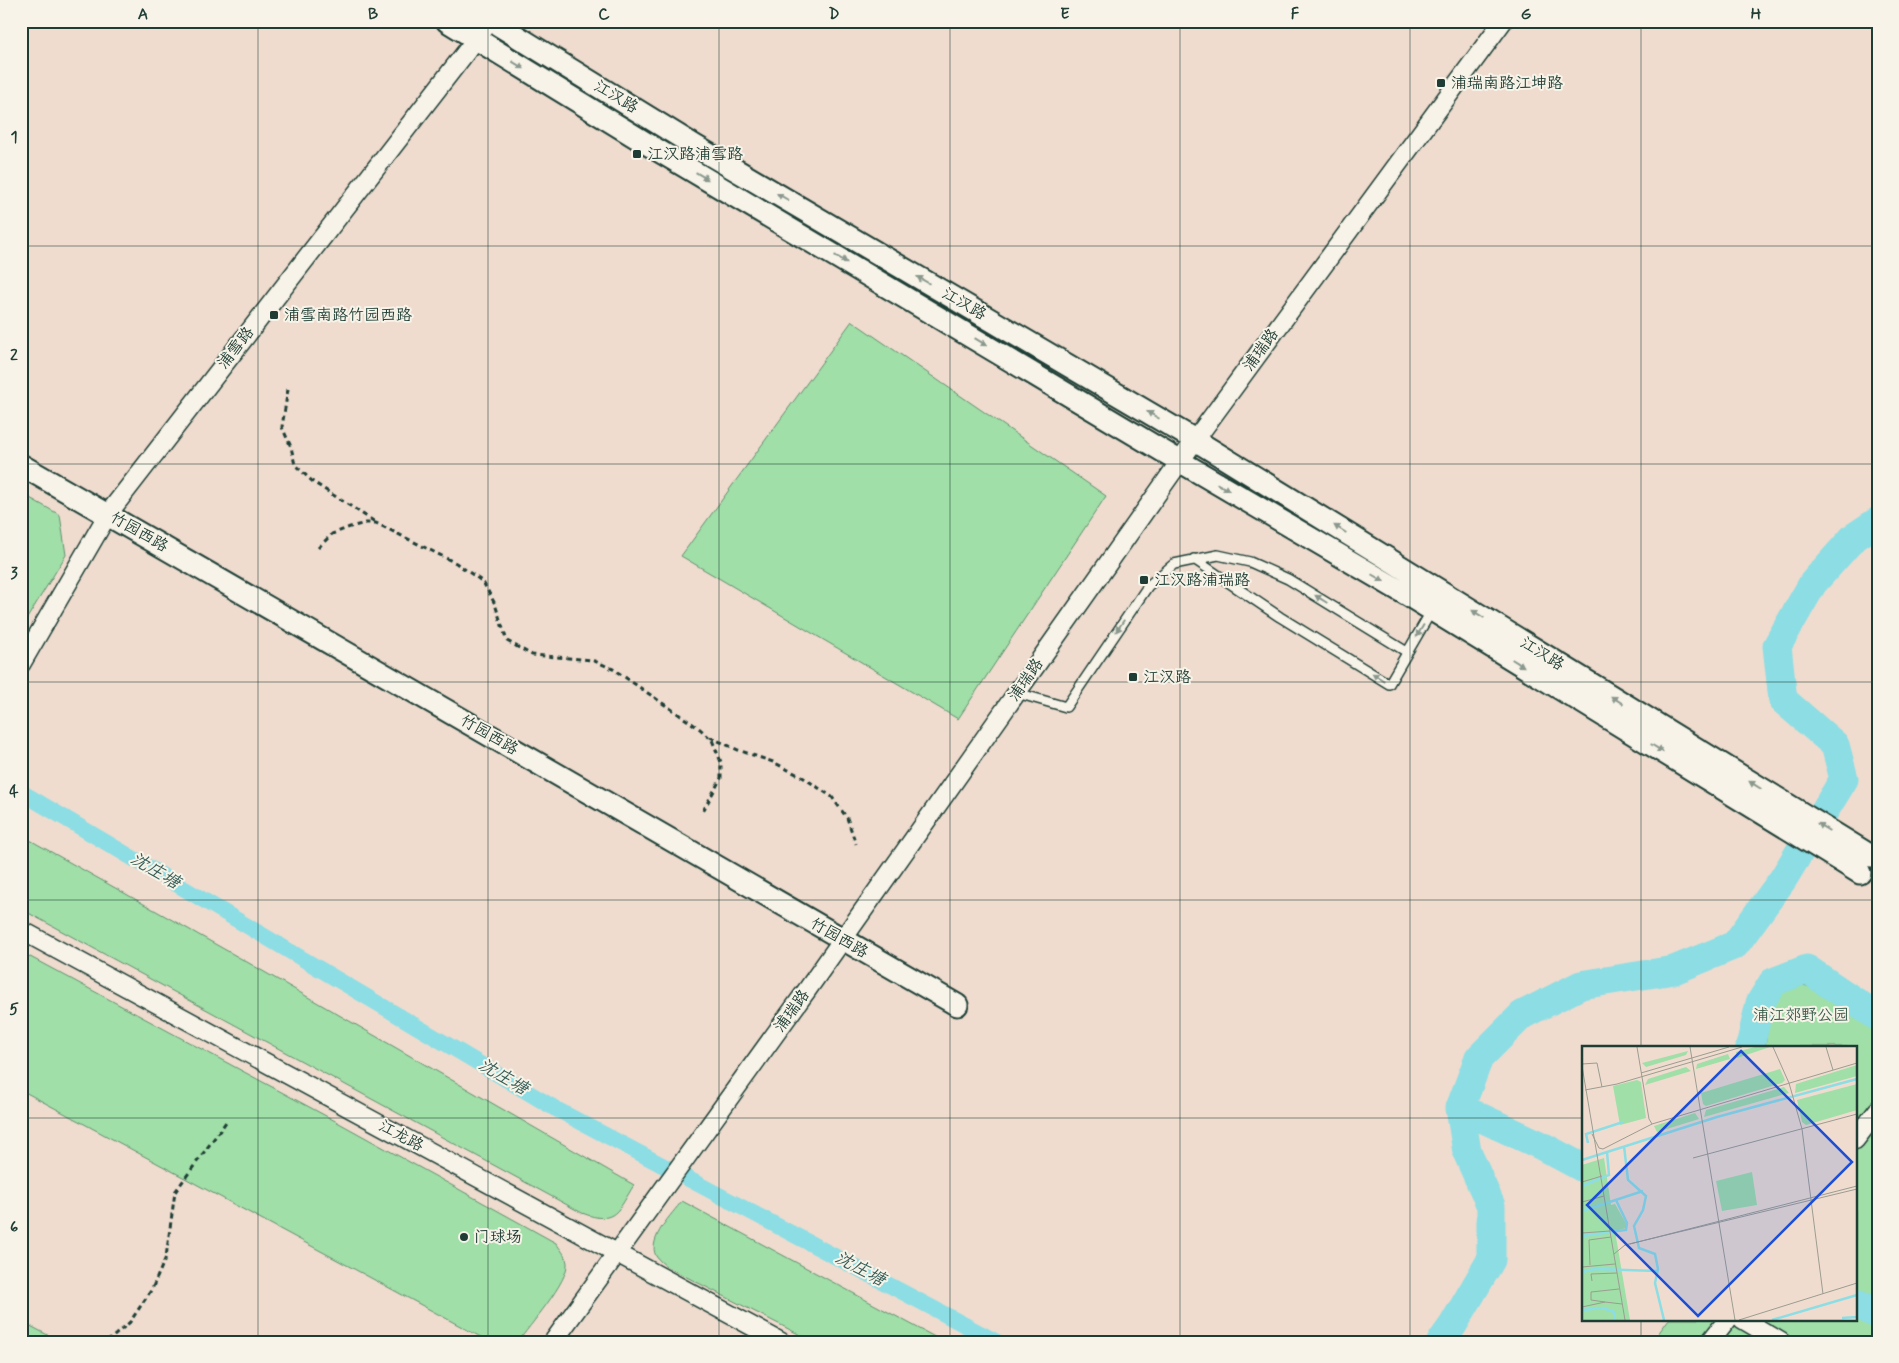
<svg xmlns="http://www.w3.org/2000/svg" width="1899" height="1363" font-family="Mynerve,'LXGW WenKai TC',sans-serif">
	<rect width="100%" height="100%" fill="#efdccf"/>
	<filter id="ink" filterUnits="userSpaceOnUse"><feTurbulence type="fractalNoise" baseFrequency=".02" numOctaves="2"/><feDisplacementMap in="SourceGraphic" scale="10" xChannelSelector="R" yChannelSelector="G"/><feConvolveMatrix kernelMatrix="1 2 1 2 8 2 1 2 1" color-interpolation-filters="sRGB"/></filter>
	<g filter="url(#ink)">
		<path fill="#a0dfa7" stroke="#608e6e" d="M852,321L1106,496L958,719L681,556Z
			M21,493L60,515L66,555L21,628Z
			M21,835L247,962L634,1185C618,1210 616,1226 582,1213L21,909Z
			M21,952L339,1123L556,1243C560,1249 566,1255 567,1263C569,1281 529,1326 518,1342H490L21,1090Z
			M1798,983L1824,992L1878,1033V1342H1652L1669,1319H1855V1047H1765L1771,998Z
			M682,1201L944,1342H814L667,1267C664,1264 658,1260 656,1256C647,1239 672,1214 682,1201Z
			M21,1321L61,1342H21Z"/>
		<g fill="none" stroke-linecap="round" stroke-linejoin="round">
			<path stroke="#8cdde4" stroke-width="16" d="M21,792L556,1109L997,1342"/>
			<path stroke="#8cdde4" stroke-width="29" d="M1750,1047L1760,1003L1773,982L1807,969L1878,1017
				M1460,1108L1540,1145L1583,1168
				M1855,1303L1878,1315
				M1441,1342L1453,1325L1491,1260V1206L1467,1152L1460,1108L1479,1058L1522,1015L1581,985L1674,970L1735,945L1783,879L1844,779L1835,745L1783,700L1777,646L1813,583L1854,537L1878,521"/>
			<defs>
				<path id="service" d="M1194,559L1280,617L1389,684L1432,610
					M1017,693L1066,707L1148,586L1174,564L1218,555L1250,562L1288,579L1407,652"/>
				<path id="minor" d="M21,664L108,514L490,21
					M21,930L781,1342
					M1855,1140L1878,1110
					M1742,1319L1781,1342
					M553,1342L807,990L1195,440L1503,21
					M1710,1342L1728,1319"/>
				<path id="tertiary" d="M447,21L644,142L1181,462L1409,596L1860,873
					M492,21L695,146L1195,440L1871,856
					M21,465L957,1005"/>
			</defs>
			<use href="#service" stroke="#1f3d34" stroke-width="12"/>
			<use href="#minor" stroke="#1f3d34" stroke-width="21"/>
			<use href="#tertiary" stroke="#1f3d34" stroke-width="25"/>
			<path stroke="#1f3d34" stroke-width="3" stroke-dasharray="5 4" stroke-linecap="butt" d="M288,389L282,427L291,447L295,465L313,482L375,522
				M318,548L332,534L350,527L366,523H376L456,563L483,582L495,604L507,641L532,655L592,660L613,669L700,729L712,740L721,762V778L703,811
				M710,737L738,750L773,762L804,778L832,797L847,818L856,844
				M107,1342L130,1322L152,1289L166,1257L175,1192L226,1122"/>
			<use href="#service" stroke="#f7f3e8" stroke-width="9"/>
			<use href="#minor" stroke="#f7f3e8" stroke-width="18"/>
			<use href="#tertiary" stroke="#f7f3e8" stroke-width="21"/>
		</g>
		<defs><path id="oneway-solid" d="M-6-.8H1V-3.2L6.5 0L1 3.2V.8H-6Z" transform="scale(1.25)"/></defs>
		<g fill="#8b988e">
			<use href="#oneway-solid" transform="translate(518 65) rotate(31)"/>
			<use href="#oneway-solid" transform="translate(702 176) rotate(31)"/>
			<use href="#oneway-solid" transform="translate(783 197) rotate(-150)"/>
			<use href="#oneway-solid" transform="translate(841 259) rotate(31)"/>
			<use href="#oneway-solid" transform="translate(923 280) rotate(-150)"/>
			<use href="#oneway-solid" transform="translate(981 342) rotate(31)"/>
			<use href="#oneway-solid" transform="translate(1153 415) rotate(-150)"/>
			<use href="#oneway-solid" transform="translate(1223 487) rotate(30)"/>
			<use href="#oneway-solid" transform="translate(1340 529) rotate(-148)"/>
			<use href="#oneway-solid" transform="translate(1378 578) rotate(30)"/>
			<use href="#oneway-solid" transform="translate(1321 599) rotate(-148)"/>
			<use href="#oneway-solid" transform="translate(1478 614) rotate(-148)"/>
			<use href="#oneway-solid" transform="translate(1120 626) rotate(124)"/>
			<use href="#oneway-solid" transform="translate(1420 631) rotate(121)"/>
			<use href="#oneway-solid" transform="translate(1518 663) rotate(32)"/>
			<use href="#oneway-solid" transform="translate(1378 677) rotate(-148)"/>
			<use href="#oneway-solid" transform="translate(1617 700) rotate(-148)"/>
			<use href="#oneway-solid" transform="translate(1657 748) rotate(32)"/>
			<use href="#oneway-solid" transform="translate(1755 785) rotate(-148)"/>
			<use href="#oneway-solid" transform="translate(1823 827) rotate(-148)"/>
		</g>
	</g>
	<path fill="none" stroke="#1f3d34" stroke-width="1" stroke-opacity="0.55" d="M258,21V1342M488,21V1342M719,21V1342M950,21V1342M1180,21V1342M1410,21V1342M1641,21V1047M21,246H1878M21,464H1878M21,682H1878M21,900H1878M21,1118H1583M1855,1118H1878M1641,1319V1342"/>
	<g fill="#1f3d34" stroke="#f7f3e8" stroke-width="2">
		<rect x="1436" y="78" width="10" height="10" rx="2.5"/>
		<rect x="632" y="149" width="10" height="10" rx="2.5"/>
		<rect x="269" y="310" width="10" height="10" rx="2.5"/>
		<rect x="1139" y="575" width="10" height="10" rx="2.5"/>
		<rect x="1128" y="672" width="10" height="10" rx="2.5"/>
		<circle cx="464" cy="1237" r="5"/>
	</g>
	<g text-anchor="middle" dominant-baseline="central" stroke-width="4" stroke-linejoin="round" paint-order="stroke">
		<g font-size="16" fill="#1f3d34" stroke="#f7f3e8" text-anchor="start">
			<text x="1451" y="83">浦瑞南路江坤路</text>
			<text x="647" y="154">江汉路浦雪路</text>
			<text x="284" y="315">浦雪南路竹园西路</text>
			<text x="1154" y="580">江汉路浦瑞路</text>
			<text x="1143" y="677">江汉路</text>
			<text x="474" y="1237">门球场</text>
		</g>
		<g font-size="16" fill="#1f3d34" stroke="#f7f3e8">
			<text transform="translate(616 97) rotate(31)">江汉路</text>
			<text transform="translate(964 304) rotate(30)">江汉路</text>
			<text transform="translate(236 348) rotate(-52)">浦雪路</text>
			<text transform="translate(1261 350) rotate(-54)">浦瑞路</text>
			<text transform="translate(139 532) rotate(30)">竹园西路</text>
			<text transform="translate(1542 654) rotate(32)">江汉路</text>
			<text transform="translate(1026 680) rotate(-55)">浦瑞路</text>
			<text transform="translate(489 735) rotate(30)">竹园西路</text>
			<text transform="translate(839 938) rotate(30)">竹园西路</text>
			<text transform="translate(792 1011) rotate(-54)">浦瑞路</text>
			<text transform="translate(401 1136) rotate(28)">江龙路</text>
		</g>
		<g font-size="16" fill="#395d4b" stroke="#f7f3e8">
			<text x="1801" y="1015">浦江郊野公园</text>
		</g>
		<g font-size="18" font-style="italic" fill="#355d57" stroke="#f7f3e8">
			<text transform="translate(155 871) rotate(31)">沈庄塘</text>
			<text transform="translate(503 1077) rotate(31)">沈庄塘</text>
			<text transform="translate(860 1269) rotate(28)">沈庄塘</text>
		</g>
	</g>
	<g transform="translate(1582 1046)">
		<rect width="275" height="275" fill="#efdccf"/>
		<path d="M173,1H188L155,12L154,6ZM106,5L104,9L64,21L60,17ZM146,8L148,13L114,23L115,18ZM275,19V30L213,47L214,38ZM104,21L109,25L63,39L66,33ZM198,23L203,34L200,37L124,60L121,58L119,47ZM55,34L59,36L64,72L38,79L31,40ZM275,38V64L224,79L220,76L215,54ZM202,41L207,47L122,71L124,64ZM113,67L117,73L75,86L72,80ZM22,112L29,159L33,158L45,179L44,182L33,185L48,274H0V119ZM170,126L175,159L140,165L134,135Z" fill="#a0dfa7"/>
		<path fill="none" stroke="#8cdde4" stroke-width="2.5" d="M6,97L4,88L41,76M42,100L46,134L64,150L61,164L52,180L57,202L73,208L76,223L73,237L82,274M0,114L135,71L275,33M0,140L27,129L25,106M0,165L61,145M0,190L44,184L45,177L34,154M0,226L13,223L75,225M0,264L21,262L32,266L33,274M260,272L275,271M190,274L275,249"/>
		<path fill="none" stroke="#9c9c91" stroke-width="1" d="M55,1L67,73L70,78M108,1L153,274M191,1L207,37L220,83L241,248M244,1L251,24M0,18L15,17L20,41M0,20L43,274M59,27L147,1M3,44L35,38L160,1M10,88L17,102L21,103L70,78L275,17M111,112L275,68M0,136L20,130M0,156L22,150M0,187L28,185M48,198L275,140M32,208L43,199L275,143M8,219L7,194L29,191M0,221L33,218M10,235L9,228L35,227M23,256L9,254V246L37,243M0,261L23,256L40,258M157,274L275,237"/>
		<path fill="#1d4ed8" fill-opacity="0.15" stroke="#1d4ed8" stroke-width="2.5" d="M159,5L270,116L116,270L5,159Z"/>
		<rect width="275" height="275" fill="none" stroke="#1f3d34" stroke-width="2.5"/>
	</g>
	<rect width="1899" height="1363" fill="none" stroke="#f7f3e8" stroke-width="55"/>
	<rect x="28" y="28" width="1844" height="1308" fill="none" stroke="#1f3d34" stroke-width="2"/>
	<g font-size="16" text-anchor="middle" font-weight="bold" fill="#1f3d34">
		<text x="143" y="19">A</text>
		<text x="373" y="19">B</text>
		<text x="604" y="19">C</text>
		<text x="834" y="19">D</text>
		<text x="1065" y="19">E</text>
		<text x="1295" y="19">F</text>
		<text x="1526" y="19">G</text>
		<text x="1756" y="19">H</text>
		<text x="14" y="142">1</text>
		<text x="14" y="360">2</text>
		<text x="14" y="578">3</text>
		<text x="14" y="796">4</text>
		<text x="14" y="1014">5</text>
		<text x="14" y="1232">6</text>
	</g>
</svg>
